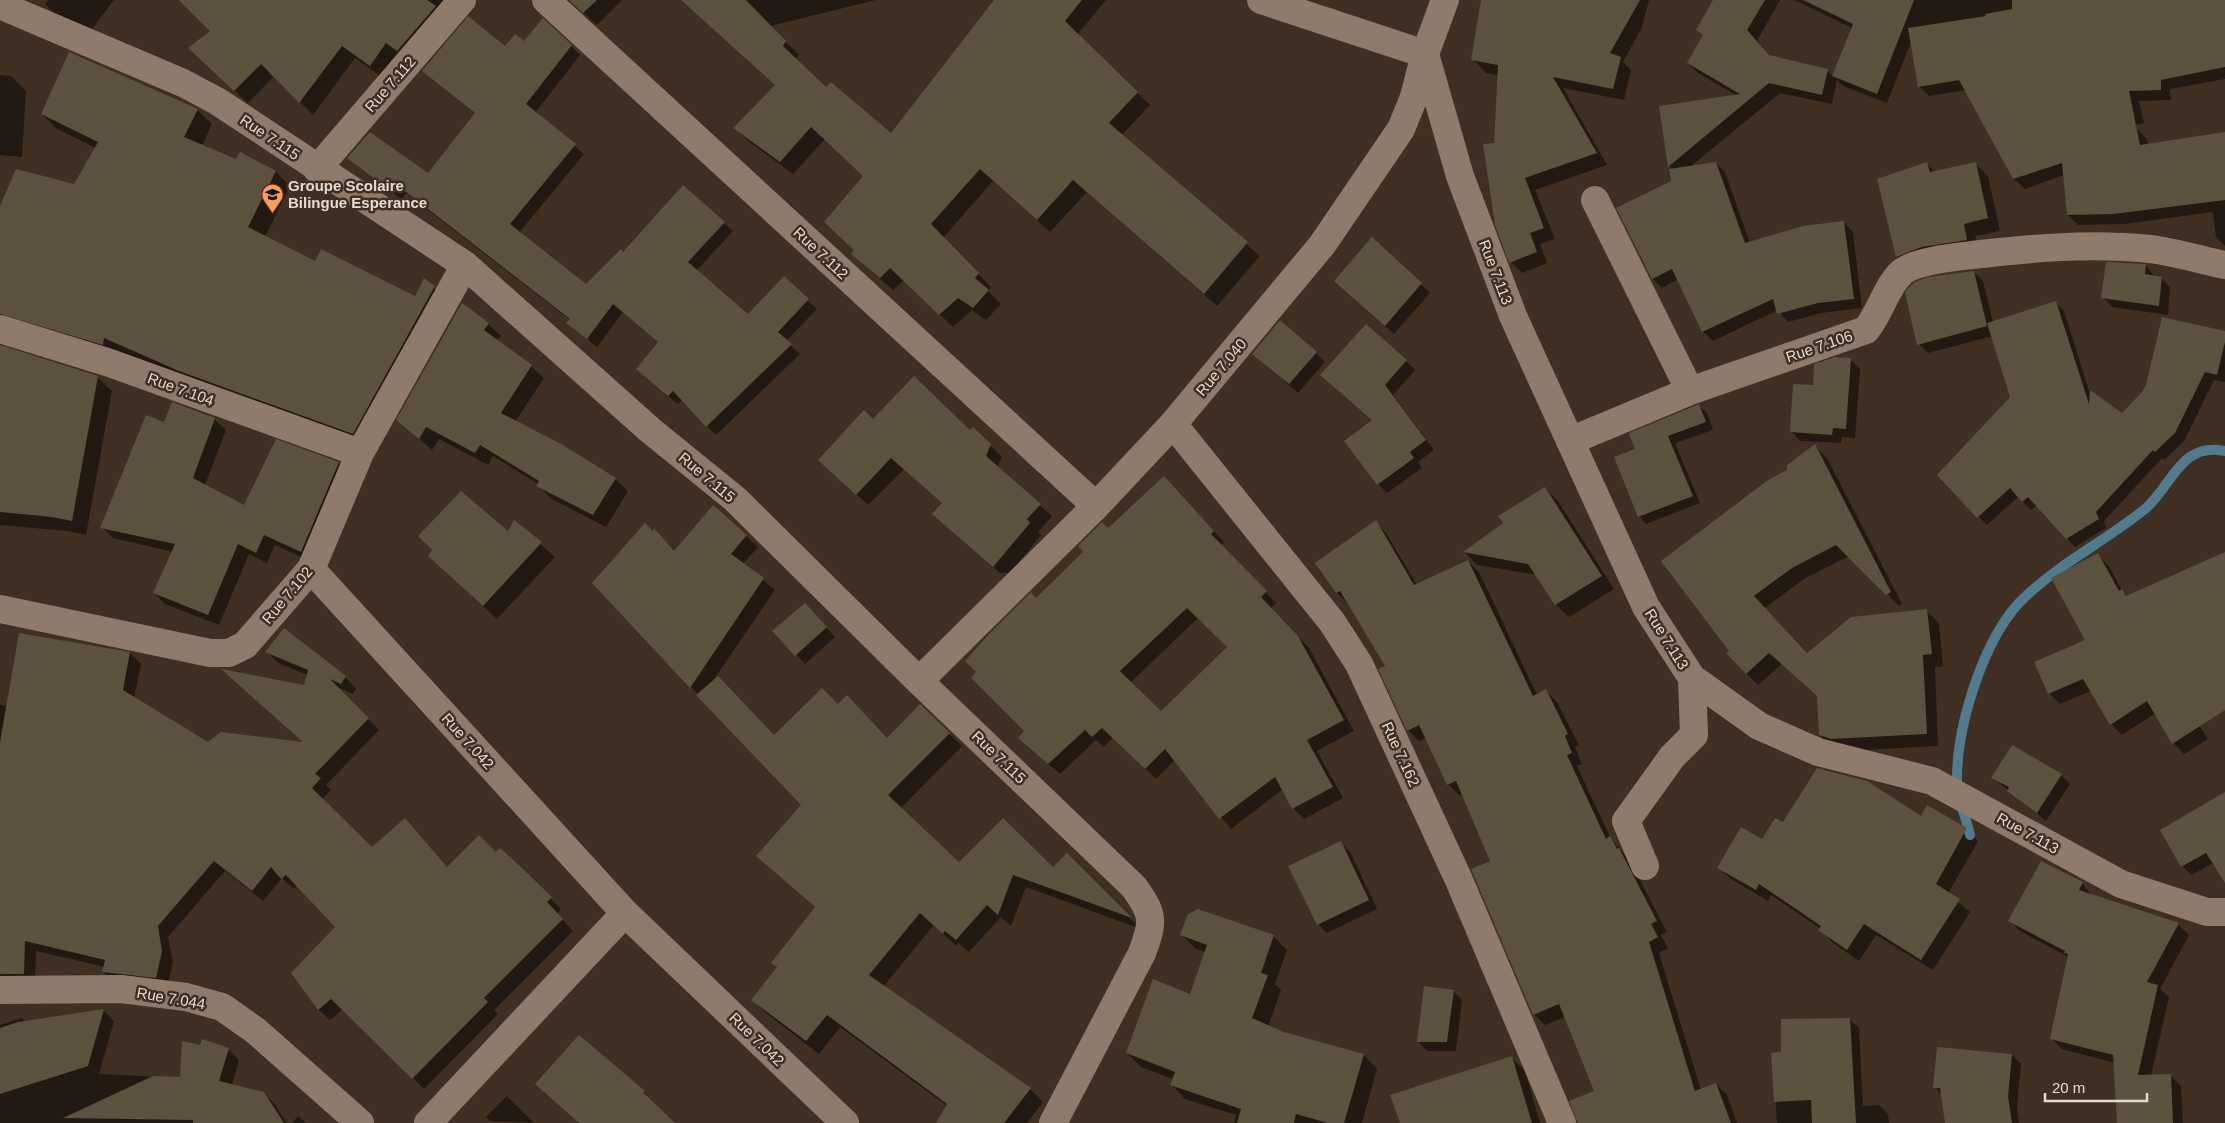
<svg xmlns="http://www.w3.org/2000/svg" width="2225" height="1123" font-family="Arial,sans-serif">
	<rect width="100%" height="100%" fill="#403023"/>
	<path fill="#0007" fill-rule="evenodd" d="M48,0H114L89,33L58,17L45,4Z
		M181,0H454L383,78L355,58L313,115L274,76L248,103L203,61L212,31Z
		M570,0H622L597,25Z
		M694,0H876L770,26L799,55L795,59L826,89L891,135L996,0H1106L1077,35L1150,105L1122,135L1260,256L1217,306L1087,192L1050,232L993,181L943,238L991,287L988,291L1001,304L986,320L972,310L953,327L904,280L893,290L852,254L856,251L865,176L825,139L793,174L748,141L735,128L776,86Z
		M1482,0H1649L1642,27L1623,62L1631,70L1624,100L1563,88L1607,165L1535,190L1555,239L1540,244L1547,263L1522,273L1511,262L1495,144L1516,79L1486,73L1473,59Z
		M1714,0H1780L1757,41L1770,57L1827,70L1833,76L1852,28L1794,0H2225V79L2170,89L2171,100L2139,101L2144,123L2121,127L2137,129L2147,139L2148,145L2225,136V246L2216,237L2213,212L2124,224L2078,225L2068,215L2064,175L2025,189L2014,179L1966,90L1929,96L1919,86L1911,42L1887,103L1843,86L1837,80L1832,104L1780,93L1690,167L1716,163L1725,172L1750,243L1844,222L1853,232L1862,308L1821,313L1788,322L1778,310L1713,341L1703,332L1678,279L1662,288L1653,279L1618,208L1672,182L1673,170L1669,166L1660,107L1737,96L1698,73L1688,63L1704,36L1697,30Z
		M524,43L571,46L580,55L535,113L584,154L519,233L586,286L623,253L724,223L733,231L696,271L748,316L784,278L817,309L786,341L800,354L716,435L682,400L678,404L637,369L659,343L623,312L597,347L568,323L570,320L406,193L402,200L348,158L429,174L476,114L423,71Z
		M0,75L11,76L26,91L22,157L0,155Z
		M197,110L212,124L202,146L237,161L276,172L290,186L265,237L316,262L415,297L424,280L449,301L368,448L0,338V207L75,186L96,148L57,129L42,114Z
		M1926,163L1935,172L1975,163L1988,176L2000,231L1975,236L1979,252L1910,269L1897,256L1879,180Z
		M2146,266L2155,277L2161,278L2170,287L2168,315L2112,307L2103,297Z
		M1974,272L1983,281L1993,322L2056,303L2064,311L2089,391L2122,415L2225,333V382L2214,380L2184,441L2164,460L2162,458L2104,521L2106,528L2075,547L2037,505L2031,510L2018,497L1987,525L1939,475L2012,397L1993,336L1928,353L1919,344Z
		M1421,284L1430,293L1394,334L1345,290Z
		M488,324L501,336L497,341L531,366L544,378L515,422L615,479L628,491L606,527L550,498L538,484L493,456L488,465L439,439L432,450L398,420Z
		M0,347L97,377L112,391L86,535L67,531L0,525Z
		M1316,353L1325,362L1298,393L1254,354Z
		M1851,360L1860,369L1855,438L1842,437L1841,443L1800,441L1791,431L1814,386Z
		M1406,361L1415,370L1393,395L1434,450L1418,462L1422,468L1387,493L1378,484L1374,421L1331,384Z
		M1699,406L1707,413L1713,430L1675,443L1700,503L1646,524L1639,516L1637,450Z
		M214,419L226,430L205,485L245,507L277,441L338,463L350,474L312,562L275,545L267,563L249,554L219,625L165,604L154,593L173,552L113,538L102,527L165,424Z
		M873,420L971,432L990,445L1002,457L997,468L1052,516L1038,532L1041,535L1010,573H1000L946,525L943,504L904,469L868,505L832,471Z
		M1815,446L1827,458L1902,604L1899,606L1849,556L1804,579L1765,608L1808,654L1927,611L1939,623L1943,666L1935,667L1938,746L1844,751L1832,747L1820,735L1818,697L1782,664L1758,685L1746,673L1731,651L1788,471Z
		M1545,488L1558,501L1614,589L1569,617L1556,605L1537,575L1477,565L1465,552L1504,523Z
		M1175,489L1224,542L1221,545L1276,603L1271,608L1309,648L1354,731L1317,751L1343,798L1304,819L1293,808L1283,789L1231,829L1175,760L1156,779L1113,737L1104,747L1096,740L1060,774L1030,748L1026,731L1036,600L1108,530ZM1198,618L1228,647L1161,712L1130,683Z
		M515,522L555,557L497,619L443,569L508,533Z
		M1375,522L1386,533L1417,585L1468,561L1479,572L1537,695L1546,691L1557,702L1579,745L1575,747L1582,764L1577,766L1611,839L1630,861L1667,932L1661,935L1668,948L1659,953L1701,1090L1716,1084L1727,1095L1737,1123H1583L1596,1092L1565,1017L1545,1025L1534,1014L1492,861L1463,794L1459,795L1448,784L1426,738L1419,741L1408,730L1386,666L1348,604L1337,593L1317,564Z
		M746,536L758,547L743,564L775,590L712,682L775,737L838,706L888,739L949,734L962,746L901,808L959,864L1053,868L1067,855L1141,929L1026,887L1011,926L1001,917L969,952L958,943L956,946L934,925L883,987L1030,1089L1043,1102L1027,1123H937L947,1106L840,1027L819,1054L766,1013L753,1000L778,968L773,963L816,908L771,869L802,805L691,687L675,552Z
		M2098,555L2109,566L2122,591L2128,597L2225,590V697L2197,722L2208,739L2184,754L2173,743L2156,713L2122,735L2111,724L2091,691L2060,704L2049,693L2087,641Z
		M814,614L835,637L805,664L774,631Z
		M267,652L345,677L356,688L353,694L337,687L379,730L326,785L331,790L322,800L372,849L447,868L496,854L523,871L561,909L557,914L573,931L494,1010L498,1014L424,1089L343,1009L330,1020L319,1010L293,973L337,927L298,885L293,889L282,878L263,901L225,871L168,937L173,962L167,988L114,983L103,972L105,967L36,951L35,985L0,991V705L7,706L130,653L141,664L134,698L208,743L305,744V687L308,675L278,663Z
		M2061,775L2070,784L2046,821L1992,777Z
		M2225,793V881L2213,863L2192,875L2182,866Z
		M1928,807L1967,829L1978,841L1948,894L1970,912L1933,970L1876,935L1859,961L1832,942L1821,929L1771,895L1768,901L1731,879L1719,868L1762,840L1783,824L1921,818Z
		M1341,843L1350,852L1377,909L1327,933L1318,924Z
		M2082,883L2092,896L2178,924L2189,935L2160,989L2169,997L2151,1076L2170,1075L2181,1086L2183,1123H2118L2115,1063L2062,1049L2051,1038L2068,957L2020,931L2009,920Z
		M1182,935L1273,936L1287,950L1275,984L1281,990L1268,1027L1283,1033L1364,1055L1377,1069L1362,1123H1234L1236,1115L1185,1099L1172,1085L1173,1079L1141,1067L1127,1053L1191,996L1206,952L1196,949Z
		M1453,991L1462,1000L1456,1051H1427L1418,1042Z
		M103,1010L114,1021L99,1074L181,1078L228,1049L239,1060L232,1085L264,1093L275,1105L287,1123H0V1025L22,1018L26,1022Z
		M1849,1019L1859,1028L1863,1106L1879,1105L1888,1114L1889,1123H1777L1772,1054L1783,1053Z
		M2012,1055L2021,1064L2017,1106L2019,1123H1946L1942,1095L1935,1087Z
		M1512,1058L1525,1071L1540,1123H1401Z
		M537,1084L644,1092L673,1123H579Z
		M507,1096L534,1123L490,1121L486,1117Z
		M298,1116L306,1123H292Z"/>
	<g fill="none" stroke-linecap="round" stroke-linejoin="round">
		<path stroke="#517c8e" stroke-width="10" d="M1970,835C1966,817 1956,795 1957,776C1958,722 1985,633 2026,596C2062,562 2107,540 2145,509C2173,485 2180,442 2225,451"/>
	</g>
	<path fill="#5d513f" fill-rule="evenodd" d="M179,0H427L436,6L397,51L386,43L370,66L342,46L299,103L261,64L234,91L188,48L210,31Z
		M569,0H597L583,13Z
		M681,0H746L786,41L783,46L826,87L831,82L891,133L994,0H1082L1065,21L1138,92L1109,123L1248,242L1204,294L1073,180L1037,220L980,169L931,224L979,273L975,278L989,290L973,308L958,298L939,315L890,268L880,278L851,254L854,250L824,222L863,176L811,127L780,162L733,128L775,85Z
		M1481,0H1640L1610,53L1621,57L1613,89L1553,77L1597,153L1525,178L1544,228L1530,233L1537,252L1509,263L1495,225L1483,144L1494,143L1498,65L1471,60Z
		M1713,0H1765L1747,30L1769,55L1828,69L1822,95L1769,83L1668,167L1659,106L1740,94L1687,63L1703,35L1696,30Z
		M1803,0H1914L1877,94L1832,76L1853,24Z
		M2012,0H2225V67L2161,80V90L2129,91L2140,145L2225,132V200L2113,214L2067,215L2062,163L2013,179L1959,80L1918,87L1908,28L1986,16L1985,14L2012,9Z
		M468,16L505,46L515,34L524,41L543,18L572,45L526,104L576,144L510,224L586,284L621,249L623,252L683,185L725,222L688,262L748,314L784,276L809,299L778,332L792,344L706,427L673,391L668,396L636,369L658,342L613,304L587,339L566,323L570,319L397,185L392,192L347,158L370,132L428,173L475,113L422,71Z
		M69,52L198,109L184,137L236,159L240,152L276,171L248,227L315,261L321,249L415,296L424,278L435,286L353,434L179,371L104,338L103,345L0,314V206L16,169L74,184L98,142L41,114Z
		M1716,162L1745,243L1803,226L1844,221L1854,299L1818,303L1777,314L1773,299L1702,332L1672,269L1652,279L1616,208L1671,181L1669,169Z
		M1927,162L1930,172L1976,162L1988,218L1964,224L1967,240L1922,247L1896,257L1877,179Z
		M1372,237L1422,283L1385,326L1334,281Z
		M2106,262L2146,264L2145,274L2162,277L2159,306L2101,298Z
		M1974,271L1987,326L1917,345L1905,293L1908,288L1915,282L1929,277Z
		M2056,301L2089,404L2090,390L2122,413L2142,392L2146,385L2162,317L2225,331V342L2217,375L2205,372L2175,433L2155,452L2153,450L2096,512L2099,519L2066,539L2028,497L2022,502L2010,488L1977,518L1937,475L2010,397L1987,323Z
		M462,303L489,323L484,330L532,365L501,413L563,445L616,478L593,515L536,486L539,481L480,445L475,453L426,427L419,439L396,420Z
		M1280,320L1317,352L1289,384L1252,354Z
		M1366,324L1407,360L1385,385L1426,440L1410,452L1414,458L1377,485L1344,441L1372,420L1320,375Z
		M0,345L98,376L72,521L52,517L0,512Z
		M1835,357L1851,358L1846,429L1833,428L1832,435L1790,432L1793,384L1813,385L1814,364Z
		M914,376L970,430L973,427L991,444L986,456L1041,504L1027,519L1030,523L993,567L932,514L942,503L891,458L856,495L818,460L864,410L873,419Z
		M172,402L215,418L193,478L244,505L276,439L339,462L301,552L264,535L256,553L238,544L208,615L153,593L175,544L100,528L146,415L164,422Z
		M1699,404L1706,422L1668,436L1693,496L1638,517L1614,457L1635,449L1629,433Z
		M1815,444L1891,592L1886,595L1836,545L1792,568L1754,596L1807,653L1851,617L1927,609L1932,654L1923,655L1927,734L1831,739L1819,735L1817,696L1769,653L1746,674L1726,653L1729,651L1661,561L1768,480L1787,470V465Z
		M1164,476L1214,531L1211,534L1267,591L1261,597L1298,636L1344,720L1307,740L1333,787L1292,809L1275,777L1219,819L1165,749L1145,769L1102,728L1092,737L1085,730L1048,764L1018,738L1024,731L971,678L976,672L965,661L989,634L1031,592L1036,598L1083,552L1078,546L1102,522L1108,528ZM1187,608L1227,647L1161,711L1120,671Z
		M1545,487L1602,576L1555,605L1528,564L1463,552L1503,523L1498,516Z
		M461,491L508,531L514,520L542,542L483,606L428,556L432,550L418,536Z
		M713,505L747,535L731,554L764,578L690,688L592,583L645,523L653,531L654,528L674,551Z
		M1376,520L1414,585L1468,560L1533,696L1546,689L1568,734L1565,736L1572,753L1567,755L1606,839L1610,836L1617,849L1619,848L1657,921L1651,924L1658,937L1649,942L1695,1091L1716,1083L1731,1123H1578L1569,1101L1594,1091L1559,1004L1533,1015L1471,869L1490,861L1456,781L1447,785L1419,725L1407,731L1378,669L1385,666L1340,591L1336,593L1315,563Z
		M2225,552V710L2172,744L2147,701L2110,725L2083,679L2048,694L2034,662L2085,640L2051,578L2098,553L2119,591L2122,589L2126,596Z
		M805,603L827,627L795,656L772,631Z
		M284,628L346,676L341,684L330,679L369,718L315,774L321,778L312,788L372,847L405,818L447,867L479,835L496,852L500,848L524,870L552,897L547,902L563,919L484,998L488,1002L412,1079L331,999L318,1010L291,973L335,927L286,875L281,879L271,867L252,891L214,861L158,926L162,951L156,978L102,972L105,960L25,941L24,974H0V742L19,633L130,652L123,690L208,742L221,732L303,742L221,669L304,685L308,670L265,652Z
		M718,676L774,735L822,688L838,704L847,695L887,738L920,704L950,733L888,795L959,862L1003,818L1053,867L1067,853L1132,918L1013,875L998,915L987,905L956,940L945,931L943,934L920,913L869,975L1031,1088L1004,1123H936L947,1104L827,1015L806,1041L751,1000L777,967L771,963L815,907L756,856L801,805L696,695Z
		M2012,745L2062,774L2037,813L2007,791L2009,787L1991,778Z
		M1817,768L1867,781L1921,816L1927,805L1967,828L1936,884L1960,899L1921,960L1864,924L1847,950L1818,930L1821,926L1759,884L1756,890L1717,868L1741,827L1762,839L1775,818L1783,822Z
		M2225,792V883L2206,853L2181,867L2160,830Z
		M1341,841L1369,900L1317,925L1288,866Z
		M2041,861L2083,882L2079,890L2179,923L2147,982L2158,985L2138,1075L2171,1074L2173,1123H2117L2113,1055L2050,1039L2068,954L2064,953L2065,951L2008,921Z
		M1198,909L1274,935L1261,973L1268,975L1252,1018L1284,1032L1364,1054L1344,1123H1328L1296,1114L1294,1123H1237L1241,1109L1170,1085L1175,1072L1126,1053L1153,979L1190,994L1207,945L1180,935L1188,914Z
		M1424,986L1454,990L1447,1042H1417Z
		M104,1009L88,1066L0,1094V1028L18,1022Z
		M1850,1018L1856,1123H1812L1811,1100L1774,1102L1771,1053L1781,1052V1019Z
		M579,1035L645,1091L643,1092L675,1123H579L535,1084Z
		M202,1039L229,1048L219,1081L264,1092L284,1123H193V1120L63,1118L153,1076L180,1077L182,1041L200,1045Z
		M1937,1047L2012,1054L2008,1096L2012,1123H1945L1940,1088H1933Z
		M1512,1056L1532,1123H1400L1390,1095Z"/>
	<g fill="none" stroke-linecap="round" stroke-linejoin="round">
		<path stroke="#8e7b6c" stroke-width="28" d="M546,0L1096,506
			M1261,0L1425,54L1460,176L1513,316L1646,607L1692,678L1759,726L1818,752L1932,781L2121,884L2207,912H2225
			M0,5L183,83L217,101L465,265L650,430L735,499L919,681L1134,887C1154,915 1154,921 1142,953L1053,1123
			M317,169L462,0
			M1595,200L1690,391
			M0,329L107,362L360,453
			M1173,424L1332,622L1359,664L1458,878L1562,1123
			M1570,441L1690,391L1866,330C1881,312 1885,288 1902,272C1915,261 1955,257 1972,255C2032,248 2090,243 2150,249C2175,252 2201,260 2225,265
			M311,569L625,913L845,1123
			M0,609L210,653H229L245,645L311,569L360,453L465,265
			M919,681L1096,506L1173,424L1322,245L1401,129L1414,97L1425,54L1445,0
			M1645,866L1626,821L1672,757L1694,735L1692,678
			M0,990L121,989L186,997L222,1007L256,1031L360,1123
			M428,1123L625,913"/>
	</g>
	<defs>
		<symbol id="school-pin" viewBox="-11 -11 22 30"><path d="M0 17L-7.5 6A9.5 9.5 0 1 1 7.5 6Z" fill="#fd9d55" stroke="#403023"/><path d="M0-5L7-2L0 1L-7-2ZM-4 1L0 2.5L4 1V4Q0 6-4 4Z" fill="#111"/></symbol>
	</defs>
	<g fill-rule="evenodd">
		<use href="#school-pin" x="260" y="182" width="25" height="34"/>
	</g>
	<g text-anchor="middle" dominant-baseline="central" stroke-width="5" stroke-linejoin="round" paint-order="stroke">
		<g font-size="15" fill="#e4dad1" stroke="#403023">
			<text transform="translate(390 84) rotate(-49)">Rue 7.112</text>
			<text transform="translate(270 137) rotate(34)">Rue 7.115</text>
			<text transform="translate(821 253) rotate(43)">Rue 7.112</text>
			<text transform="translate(1496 272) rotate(69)">Rue 7.113</text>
			<text transform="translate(1819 346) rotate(-19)">Rue 7.106</text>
			<text transform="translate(1221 367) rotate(-50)">Rue 7.040</text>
			<text transform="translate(181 389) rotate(20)">Rue 7.104</text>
			<text transform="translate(707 477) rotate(40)">Rue 7.115</text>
			<text transform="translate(287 595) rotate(-50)">Rue 7.102</text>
			<text transform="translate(1667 639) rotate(58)">Rue 7.113</text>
			<text transform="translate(468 741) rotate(48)">Rue 7.042</text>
			<text transform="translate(1401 754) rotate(65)">Rue 7.162</text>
			<text transform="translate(999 757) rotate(44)">Rue 7.115</text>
			<text transform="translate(2028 833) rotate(29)">Rue 7.113</text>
			<text transform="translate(171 998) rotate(10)">Rue 7.044</text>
			<text transform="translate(757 1039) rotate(44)">Rue 7.042</text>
		</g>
		<g font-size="15" font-weight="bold" fill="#e4dad1" stroke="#403023" text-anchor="start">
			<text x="288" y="185">Groupe Scolaire<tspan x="288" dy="17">Bilingue Esperance</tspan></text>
		</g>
	</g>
	<path d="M2045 1093v8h102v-8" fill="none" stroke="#e4dad1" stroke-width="2.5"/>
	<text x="2052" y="1093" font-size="15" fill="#e4dad1" stroke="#403023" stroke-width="4" paint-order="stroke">20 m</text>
</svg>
